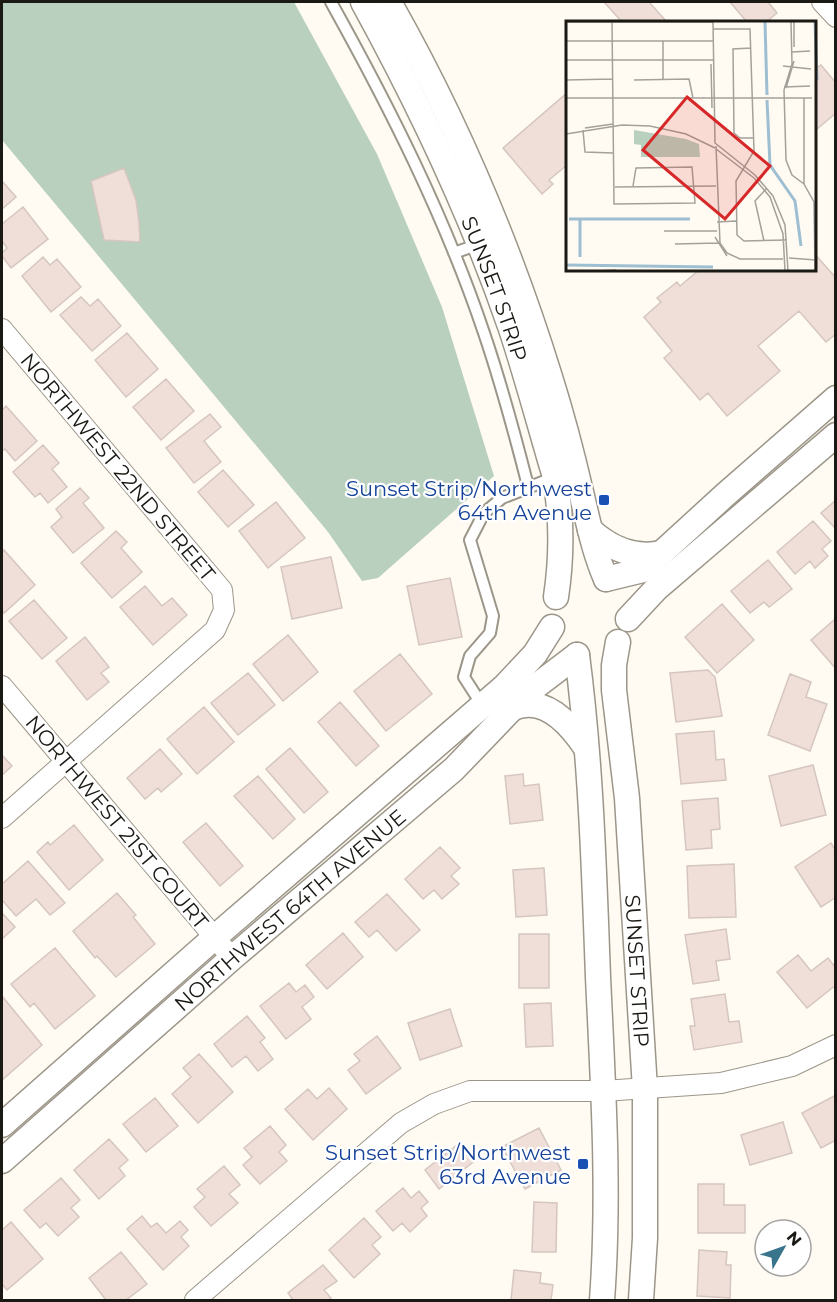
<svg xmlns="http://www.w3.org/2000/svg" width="837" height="1302" font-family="Montserrat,sans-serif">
	<rect width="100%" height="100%" fill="#fffbf3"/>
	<path fill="#b9d0bf" d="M2,2H294L377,154L442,307L494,476L378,578L362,581L328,532L2,140Z"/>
	<path fill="#efdfd8" stroke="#d5c6bf" stroke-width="1.5" d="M604,2H649L667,22H622Z
		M730,2H768L777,13L766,22H747Z
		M821,65L836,83V113L817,129L814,126V70Z
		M567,93V165L549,180L553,184L542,194L503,148Z
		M124,168L136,200L139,222L140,242L104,240L91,181Z
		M2,181L16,197L2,209Z
		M23,207L48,239L11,268L2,256V253L7,248L2,241V224Z
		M814,253L836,278V334L826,342L799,311L758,346L780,371L727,416L708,393L700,400L664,358L672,351L644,317L661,302L657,298L677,282L680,286L699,270H814Z
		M43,257L50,265L57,259L81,287L51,312L22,276Z
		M81,297L90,306L98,299L121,326L92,351L60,315Z
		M127,333L158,369L126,397L95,360Z
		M166,379L194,411L161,440L133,407Z
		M6,406L37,441L15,461L5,449L2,451V410Z
		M210,414L221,427L204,441L221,462L194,483L166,448Z
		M43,445L59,463L52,469L67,487L48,503L40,493L35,497L13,472Z
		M223,470L254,505L228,527L198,492Z
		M80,488L89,498L83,503L104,528L73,553L51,527L62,517L56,509Z
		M835,501H836V529L821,513Z
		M276,502L305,538L268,568L239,531Z
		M813,521L831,541L822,549L828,556L815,568L810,561L795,574L777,552Z
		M116,531L127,542L121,548L142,572L112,598L81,563Z
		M4,550L35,585L4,613L2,610V553Z
		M331,557L342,608L292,619L281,567Z
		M768,560L792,589L769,607L764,602L750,613L731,591Z
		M450,578L462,637L419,645L407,586Z
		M145,586L162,606L172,598L187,615L153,645L120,607Z
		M34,600L67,638L42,659L9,621Z
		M722,604L754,640L717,673L685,637Z
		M834,620L836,622V669L811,640Z
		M288,635L318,672L283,701L253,664Z
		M85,637L109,667L101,673L109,682L87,700L56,661Z
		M400,654L432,694L386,731L354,691Z
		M708,670L715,677L722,716L676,722L670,673Z
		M248,673L275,705L238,735L211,703Z
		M790,674L811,682L806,697L827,704L810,751L768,735Z
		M340,702L379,746L356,766L318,722Z
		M204,707L234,742L197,774L167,739Z
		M714,731L716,760L724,759L726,780L681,784L676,734Z
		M290,748L328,792L304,813L266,769Z
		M160,749L182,774L161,792L158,788L145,799L127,778Z
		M2,755L12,766L2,775Z
		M813,765L826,815L781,826L769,776Z
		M523,774L524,786L539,784L543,820L510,824L505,776Z
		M258,776L295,819L273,839L234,796Z
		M718,798L720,829L711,830L712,848L686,850L682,801Z
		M206,823L243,866L220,886L183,842Z
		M74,825L103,860L69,890L37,852L48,842L50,845Z
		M831,843L836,851V897L821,907L795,867Z
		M440,847L460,868L451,876L459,884L442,899L434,890L423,899L405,879Z
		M28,861L65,903L50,915L36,899L16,916L2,900V884Z
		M734,864L736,917L689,918L687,866Z
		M544,868L547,915L516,917L513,870Z
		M117,893L136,915L133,917L155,944L116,977L97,956L95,958L73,931Z
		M387,894L420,930L396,951L377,930L369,937L355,922Z
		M2,913L15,927L2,939Z
		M726,929L730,959L716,961L719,980L693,984L685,935Z
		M343,933L363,957L327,989L306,965Z
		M519,934H549V988H519Z
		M55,948L95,996L55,1029L34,1003L30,1007L11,984Z
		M798,955L811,971L828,958L836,968V985L807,1008L777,972Z
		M289,983L296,992L305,985L314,997L302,1007L311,1019L286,1039L260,1006Z
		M725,994L729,1022L739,1021L742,1042L694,1050L690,1026H695L691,999Z
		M2,996L42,1045L2,1080Z
		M551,1003L553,1046L526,1047L524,1004Z
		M450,1009L462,1046L420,1060L408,1023Z
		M247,1016L265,1038L260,1042L273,1059L258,1071L246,1056L232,1067L214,1044Z
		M377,1036L401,1068L366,1094L348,1070L360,1061L354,1054Z
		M199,1054L233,1092L198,1123L172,1094L191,1077L183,1068Z
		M329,1088L347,1109L313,1140L285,1109L308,1089L317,1099Z
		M836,1095V1140L821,1148L802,1113Z
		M155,1098L178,1126L146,1152L123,1124Z
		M783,1122L792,1153L750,1165L741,1135Z
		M270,1126L286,1145L279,1152L287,1161L260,1184L243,1165L252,1157L244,1148Z
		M539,1128L561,1170L525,1189L502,1147Z
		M109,1139L128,1160L119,1168L125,1176L99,1199L74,1170Z
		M461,1142L476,1160L439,1189L425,1170Z
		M224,1166L240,1185L229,1194L238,1203L211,1226L194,1207L205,1197L197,1189Z
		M61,1178L80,1200L71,1208L79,1217L58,1236L46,1223L40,1228L24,1210Z
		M698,1184H724V1205H745V1233H698Z
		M403,1188L411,1198L419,1191L428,1202L421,1208L427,1216L410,1232L402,1223L393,1231L376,1211Z
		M534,1202L557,1203L556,1252H532Z
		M142,1216L151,1227L157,1223L166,1233L180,1221L188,1230L181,1237L189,1246L163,1270L127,1229Z
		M364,1218L381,1237L372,1245L380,1254L354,1278L329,1250Z
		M11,1222L43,1259L7,1290L2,1284V1230Z
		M699,1250L727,1252L726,1265H731L730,1298L697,1296Z
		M121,1252L147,1284L126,1300H106L89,1278Z
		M323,1265L337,1281L324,1290L331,1298L328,1300H293L288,1293Z
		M514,1270L541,1273L540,1283L553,1285L551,1300H511Z"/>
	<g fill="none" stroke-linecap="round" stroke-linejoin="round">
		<defs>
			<path id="service" d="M331,2C390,108 445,217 484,333C501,383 515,435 528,486
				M454,253L479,244
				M482,705L464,677L470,656L490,633L493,616L470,540L484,513L502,498L555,477"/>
			<path id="minor" d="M822,2L836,17
				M2,329L222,590L224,610L215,630L2,818
				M2,686L232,958
				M195,1300L401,1123L434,1104L470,1091H603L721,1083L792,1066L836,1045"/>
			<g id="tertiary">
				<path id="s1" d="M363,2C420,106 472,215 511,329C527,377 540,427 555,477C562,517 562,557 556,597"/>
				<path d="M389,2C456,120 510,248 550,377C562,415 572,453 581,492C588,521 594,552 606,579"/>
				<path d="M590,530C611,549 634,559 662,553"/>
				<path d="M606,579L643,570L725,495L836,398"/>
				<path d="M628,619L656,589L836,435"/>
				<path id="s2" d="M618,642L614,665V690L627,798L645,1089V1238L641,1300"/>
				<path d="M577,655C591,762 594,869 598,977C603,1085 610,1193 602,1300"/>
				<path d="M511,709C543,693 570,724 586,748"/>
				<path d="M2,1125L215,937L505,686L535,654L552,627"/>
				<path id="s3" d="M2,1161L232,958L454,769L527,693L577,655"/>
			</g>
		</defs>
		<use href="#service" stroke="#9c9689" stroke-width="14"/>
		<use href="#minor" stroke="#9c9689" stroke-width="22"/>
		<use href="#tertiary" stroke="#9c9689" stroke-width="27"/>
		<use href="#service" stroke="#fff" stroke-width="10"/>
		<use href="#minor" stroke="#fff" stroke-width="20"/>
		<use href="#tertiary" stroke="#fff" stroke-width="24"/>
	</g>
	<g fill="#1a4fb4" stroke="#fff" stroke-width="2">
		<rect x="598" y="494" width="12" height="12" rx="3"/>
		<rect x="577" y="1158" width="12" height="12" rx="3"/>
	</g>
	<g text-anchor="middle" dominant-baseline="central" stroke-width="4.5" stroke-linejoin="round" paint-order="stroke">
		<g font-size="21" fill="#1b1914" stroke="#fff">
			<text stroke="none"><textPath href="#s1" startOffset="316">SUNSET STRIP</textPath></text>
			<text transform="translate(118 467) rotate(50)">NORTHWEST 22ND STREET</text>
			<text transform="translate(117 822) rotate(50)">NORTHWEST 21ST COURT</text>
			<text stroke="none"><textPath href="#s3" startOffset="382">NORTHWEST 64TH AVENUE</textPath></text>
			<text stroke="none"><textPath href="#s2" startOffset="330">SUNSET STRIP</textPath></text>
		</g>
		<g font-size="21" fill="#164399" stroke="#fff" text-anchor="end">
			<text x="592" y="488">Sunset Strip/Northwest<tspan x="592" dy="24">64th Avenue</tspan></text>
			<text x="571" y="1152">Sunset Strip/Northwest<tspan x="571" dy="24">63rd Avenue</tspan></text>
		</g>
	</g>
	<g transform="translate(566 21)">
		<rect width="250" height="250" fill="#fffbf3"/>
		<path d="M68,109L120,118L133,123L134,136H75V124L68,123Z" fill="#b9d0bf"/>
		<path fill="none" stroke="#9ebed1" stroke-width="3" d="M199,1L201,74M249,1L251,59M201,79L204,144L229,180L235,225M3,198H124M14,199V236M0,244L147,246"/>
		<path fill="none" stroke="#a4a19a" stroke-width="1.5" d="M0,1H147M46,1L48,183L129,182L126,146L70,147L67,165M147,1L149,122L189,154L207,175L219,204L222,250M225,1L226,43L218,69L220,139L226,154L238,163M228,1V26M147,8H184L188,130L170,160L171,214L178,220L221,219M0,20H147M97,20V58M185,27L167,28L168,112L174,117H188M226,31L244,30M0,39H148M145,43L146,87M217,45L245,48M0,59L47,58M68,59L123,58L127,77M218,66L244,65M220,67L228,40M0,77H246M238,77V163L248,181L249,250M19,107L47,103M17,109L19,131L47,132M0,113L56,104L84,105L120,113L149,127M150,125L154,222L161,232L174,238H217M150,128L188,157L204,176L217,213L219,250M49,166L150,165M0,168V229M151,201L170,200M98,210H151M149,216L161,235M198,220L189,180L201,167M109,223L153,222M223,237L250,239M31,250L50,249"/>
		<path fill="#d62828" fill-opacity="0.15" stroke="#d62828" stroke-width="3" d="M121,76L204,145L159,198L77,129Z"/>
		<rect width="250" height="250" fill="none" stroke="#1b1914" stroke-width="3"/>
	</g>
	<rect width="837" height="1302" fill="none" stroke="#1b1914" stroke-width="6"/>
	<g transform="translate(783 1248) rotate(50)"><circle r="28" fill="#ffffff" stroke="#a4a3a1" stroke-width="1.5"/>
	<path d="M0-4.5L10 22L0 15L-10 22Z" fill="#38748b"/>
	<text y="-9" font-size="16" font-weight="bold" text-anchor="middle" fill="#1b1914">N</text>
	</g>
</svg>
